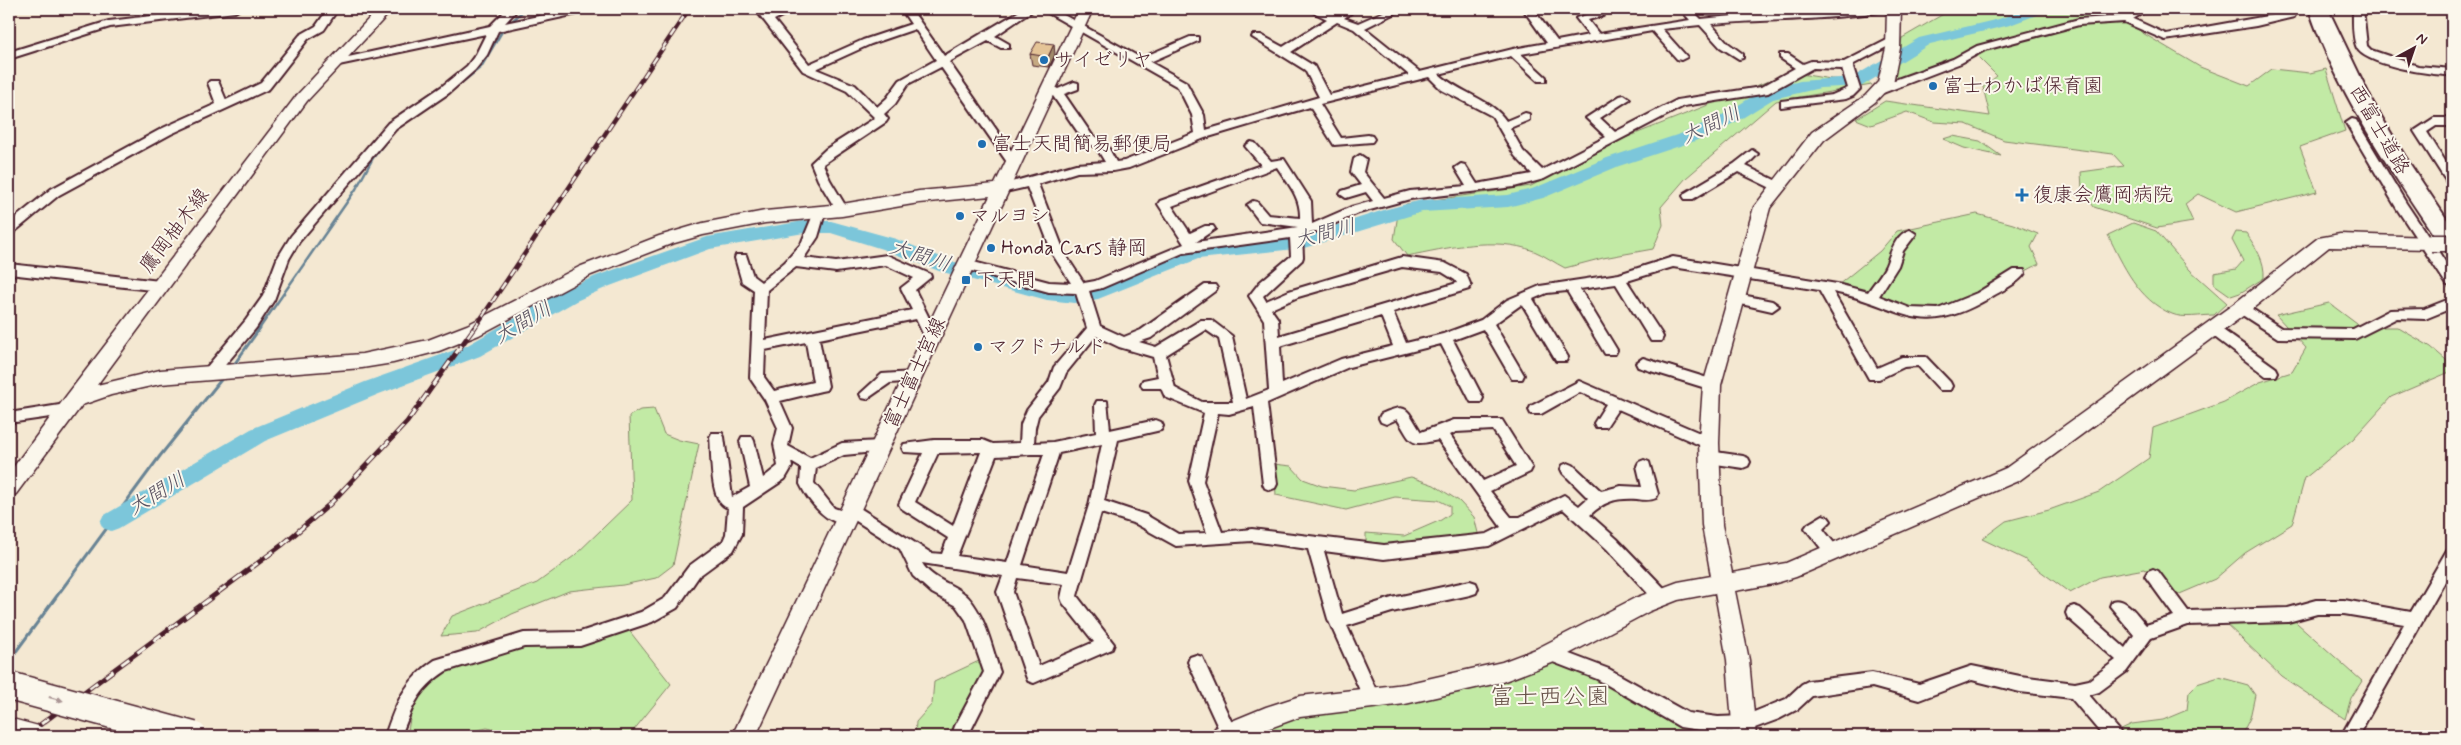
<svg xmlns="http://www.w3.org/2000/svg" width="2461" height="745" font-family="Mynerve,'Klee One',sans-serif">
	<rect width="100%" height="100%" fill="#f4e8d2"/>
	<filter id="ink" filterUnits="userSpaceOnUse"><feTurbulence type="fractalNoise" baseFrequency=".02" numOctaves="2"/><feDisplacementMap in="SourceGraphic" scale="10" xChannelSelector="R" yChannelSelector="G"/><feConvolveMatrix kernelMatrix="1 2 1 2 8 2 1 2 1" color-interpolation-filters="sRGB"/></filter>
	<g filter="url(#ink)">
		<path fill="#c2eaa5" stroke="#868468" d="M1952,9H2128L2123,12L2141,32L2200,67L2249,86L2272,69L2310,73L2326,69L2345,131L2300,147L2317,192L2236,212L2198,194L2185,204L2193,222L2157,228L2094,207L2082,190L2081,172L2124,166L2113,154L2004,140L1966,124L1934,122L1907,112L1871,125L1856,119L1885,101L1990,116L1983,87L1997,76L1973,52L1901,79L1895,76L1902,38Z
			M1794,73L1831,79L1865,80L1872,85L1776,101L1686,178L1661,207L1663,225L1653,249L1603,258L1565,268C1555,263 1544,255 1534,251C1494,236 1447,248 1407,256L1394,239L1398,214L1406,204L1531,186L1610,144L1781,76Z
			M1953,136L1980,141L2001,156L1964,148L1943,139Z
			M1977,214L2013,224L2038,234L2031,247L2039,264L1978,296L1949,306L1914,310L1838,285L1880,251L1897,231Z
			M2133,223L2156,231L2190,270L2227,303L2214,315C2202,315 2183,319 2172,314C2138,300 2123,265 2108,235Z
			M2236,232L2246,233C2256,248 2265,260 2264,278L2240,293L2231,296L2214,284V273L2236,269L2243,261L2232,240Z
			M2329,303L2361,327H2397L2431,347L2452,365V371L2391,397L2353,439L2305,478L2292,524L2245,553L2215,579L2175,596L2145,569L2100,577L2070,593L2024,559L1982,539L2006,521L2049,510L2099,492L2149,458L2153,428L2224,402L2260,382L2292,372L2306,348L2276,315Z
			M654,409L664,434L679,440L699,444L673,565L656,578L623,585L569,591L512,614L477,633L441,636L452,616L537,583L574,556L632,500L629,416L640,410Z
			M1274,464L1291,466L1303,479L1322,486L1354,490L1411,477L1434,485L1459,501L1474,517L1478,533L1472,540L1366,550V533L1404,536L1441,520L1450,514V506L1438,500L1395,497L1346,510L1276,495Z
			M2288,615L2362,681L2351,698L2345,719L2281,676L2223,621Z
			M624,624L671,684L629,736H528L487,728L451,736H407L414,697L440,674L520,641L580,639Z
			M1555,656L1683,723L1741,728V736H1250L1295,716Z
			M981,660L984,672L967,711L952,729L935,736H915L916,722L932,704L934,682Z
			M2219,677L2248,685L2255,695L2250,718L2241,736H2120L2117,731L2132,724L2163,720L2187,710L2189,692L2197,684Z"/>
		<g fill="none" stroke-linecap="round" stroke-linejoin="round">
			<path stroke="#678394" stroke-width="2.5" d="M509,24L525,9
				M449,93L481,67L504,28
				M259,329L356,189L373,158L398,126"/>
			<path stroke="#678394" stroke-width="3" d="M233,366L260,328
				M9,661L160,456L224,376"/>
			<path fill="#7bc6da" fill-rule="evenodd" d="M2026,9H2048L2045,12L2010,25L1930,44L1862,86L1820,88L1773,99L1736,122L1695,141L1619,166L1543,198L1508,207L1422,212L1304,248L1198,259L1098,299L1075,303L1047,300L939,271L882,249L831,233H804L710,249L610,286L576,301L480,356L379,394L265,441L119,528L111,531L103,528L100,522L103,516L251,429L365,382L466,346L562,291L596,276L707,237L804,221H831L896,239L951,261L1047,286L1075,289L1095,286L1196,246L1303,236L1387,209L1422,200L1508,195L1532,189L1607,158L1683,133L1724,114L1761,91L1800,81L1853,77L1919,38L1999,19Z"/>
			<defs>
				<path id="street" d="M210,9H240L235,12L110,27L9,59V52L109,21Z
					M328,9H338L324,30L308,39L269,89L171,134L59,195L13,233L9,234V223L51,189L163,128L216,104L208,83L210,81H218L226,100L261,83L300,35L316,26Z
					M507,9H518L505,23L572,9H591L586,12L498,31L487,55L475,70L449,93L396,129L299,242L289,259L274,300L256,328L216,376H206L204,372L206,368L246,320L263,296L277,259L291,236L388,123L441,87L467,66L476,54L486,34L334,66L328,63L330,61L490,26Z
					M755,9H765L770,14L783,9H796L774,20L809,64L863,40L911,24L901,9H911L944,56L1023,9H1035L995,36L1009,44V48H1001L988,41L949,62L1019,162L1017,165H1009L941,67L908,84L895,104L884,114L888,119L886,122L823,164L830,180L848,210L842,214L838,213L818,180L811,163L826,149L875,118L847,91L803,71ZM915,29L936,60L900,80L887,98L877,107L855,85L816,69L871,44Z
					M1041,9H1053L1141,58L1190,37H1198V41L1150,62L1186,82L1204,115L1206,130L1319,97L1305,70L1252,37L1253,35H1261L1283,47L1327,19L1307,9H1321L1335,14L1339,12L1337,9H1351V13L1344,18L1358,23L1390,9H1403L1365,28L1420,72L1513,49L1547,43L1523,9H1533L1557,41L1589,35L1576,18L1599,11L1603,12V16L1588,20L1599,34L1690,20L1680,9H1691L1701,19L1763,13L1883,9L1878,12C1823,21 1767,19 1711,24L1728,43L1743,54V58L1739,59L1720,47L1700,25L1662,29L1687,57L1681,60L1677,59L1652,31L1521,54L1546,77V81H1538L1511,56L1439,74C1458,92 1493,100 1506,121L1525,113L1529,114V120L1510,128L1523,151L1542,170L1606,137L1586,118L1620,96L1624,95L1630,99L1600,118L1615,132L1677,100L1761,87L1795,68L1780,58V54H1788L1803,64L1811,61L1844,62L1889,39L1893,38L1898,41L1854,64L1853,67L1860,89L1853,96L1846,99L1781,107V101L1832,95L1848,88L1842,69L1813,68L1768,93L1684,106L1544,179L1514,187L1410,199L1359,213L1318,231L1302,235L1303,257L1302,260L1263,296L1266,301L1289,291L1402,257L1445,263L1466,274L1471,286L1469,289L1393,312L1406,343L1443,334L1481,320L1507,300L1540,286L1619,274L1673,257L1837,284L1868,292C1874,283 1882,274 1886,265C1891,253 1895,234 1910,230L1916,234L1903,251L1898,266L1879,296L1910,308L1938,309L1977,293L2014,270H2024L2025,273C2019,283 2001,291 1991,297C1916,342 1903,305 1833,292L1877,368L1902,357H1926L1950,382L1952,386L1950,390H1940L1918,366L1904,367L1879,379H1869L1819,290L1673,267L1627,281L1661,333L1663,337L1661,341H1651L1616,284L1580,289L1617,350L1615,354H1605L1567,291L1547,293L1533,299L1568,357L1566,361H1556L1522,304L1494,324L1524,375L1522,379H1512L1483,329L1453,340L1483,398L1481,402H1471L1441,344L1349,367L1267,403L1277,484L1275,488L1270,490L1265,488L1263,484L1254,407L1229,414L1218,413L1203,481L1222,532L1252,529L1384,545L1487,534L1501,527L1438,440C1408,447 1413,443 1397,419L1386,424L1381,422L1379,418L1381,414C1409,402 1406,409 1421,432L1454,420H1502L1532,468L1530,472L1490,491L1511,517H1520L1564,495L1579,506L1588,498L1563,473L1561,469L1563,465L1568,463L1573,465L1601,491L1621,486L1642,487L1637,466L1639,462L1644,460L1649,462L1658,494L1656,498C1650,501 1643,500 1637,499C1616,498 1605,501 1590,515L1617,539L1667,591L1669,596L1667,601L1661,603L1655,601L1607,549L1563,509L1489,546L1384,559L1324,551L1342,614L1392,598L1470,581L1476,583L1478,588L1476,593L1470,595L1392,612L1347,626L1380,699L1378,704L1372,707L1366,704L1328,619L1308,549L1252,541L1176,546L1136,524L1101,513L1077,596L1114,644L1112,649L1034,683L1028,681L1026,676L997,592L1003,576L922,563C932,581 956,584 968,597C986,617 992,648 1000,672L970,732L971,736H954L953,732L955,726L984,672L966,620L956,606L932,593L913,576L900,549L853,519L851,522C830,530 808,501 800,484L801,468L791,462L792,467L785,479L743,507L742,534L733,551L699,576L677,608L652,622L580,646L524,647L446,671C417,690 413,706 401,736H385C396,703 405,680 435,660L524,633L580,632L641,612L665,598L689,566L723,541L726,534L728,508C709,503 712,455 710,437L712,433H722L724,437L732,497L750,487L740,441L742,437H752L754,441L763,478L778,466L774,444L778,428L765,400L750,378L754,290L742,282L735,258L736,255H746L753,276L761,282L785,262L801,244L815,210L819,209L825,213L818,237L804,258L836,262L887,255L930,274L931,277L915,290L939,338L937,342H927L916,319L819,339L828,386L826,390L821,391L780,401L792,428L788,446L810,458L842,443L880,441L885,443L887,447L885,451L844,455L816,468L814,483L834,508L843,511L845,505L850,503L855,505L931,553L942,554L948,538L901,508L899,504L923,453L904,452L902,448L904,444L934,440H983L993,444L1020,443L1021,424L1027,410L1049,382L1054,367L1087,328L1076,293L1049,292L961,268L960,265L966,260L1049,282L1071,283L1053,255L1027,187L1001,193L995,189L997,186L1076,164L1105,162L1096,147L1084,141L1053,96L1042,88L1048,84L1058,89L1074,82L1078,83V89L1064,94L1092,135L1105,141L1116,162L1124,161L1195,133L1192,115L1178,87ZM1337,22L1354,29L1409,75L1329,95L1314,66L1291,52ZM1429,77L1442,90L1492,116L1515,156L1532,174L1477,184L1465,165L1461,164L1455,168L1466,186L1410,191L1384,198L1363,172L1366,159L1360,155L1354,159L1351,172L1361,185L1342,191L1340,194L1346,198L1366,192L1373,201L1351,207L1312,224L1311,201L1284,159L1271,161L1255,143L1251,142L1245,146L1261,165L1160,201L1158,204L1184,244L1095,281L1084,283L1065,254L1038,184L1077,172L1113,171L1129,168L1205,138L1310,107L1334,145L1372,142L1374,139L1372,136L1368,135L1341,138L1320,104ZM1277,167C1288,184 1301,197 1300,218L1268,215L1257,202L1253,201L1247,205L1260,222L1298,227L1196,242L1215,229L1213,226H1205L1190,233L1172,206ZM1290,238L1291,256L1260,282L1249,296L1264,320L1269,390L1246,399L1232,336L1211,320H1201L1156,347L1139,342L1151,338L1215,291L1217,288L1215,285H1205L1141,330L1124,337L1100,326L1089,291L1102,288L1183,253ZM886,265L914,278L901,288L912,310L765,340L767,290L796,267L836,272ZM1402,267L1442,272L1455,280L1457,283L1279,336L1278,319L1271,309L1298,297ZM1381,316L1393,346L1341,359L1282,384L1280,346ZM1206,330L1219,339L1233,402H1202L1175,388L1166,355ZM1096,336L1119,347L1153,357L1158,377L1143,380L1141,384L1143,388H1161L1165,397L1204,413L1189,481L1207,533L1178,534L1146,515L1104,501L1118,440L1161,430L1163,426L1161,422L1156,420L1110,430L1107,401H1097L1095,405L1096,433L1053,442L1034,443L1035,428L1038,416L1060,388L1066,373ZM806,342L813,382L774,391L764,377L765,350ZM1493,430L1516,466L1483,481L1450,435L1456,432ZM1102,444L1089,505L1068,572L1022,565L1059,453ZM981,452L953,526L915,502L938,453ZM1031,454H1044L1007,563L957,556L996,456ZM1017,578L1064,584L1061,598L1063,603L1094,642L1039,666L1013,592Z
					M2136,9H2149L2133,19L2166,34L2284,13L2282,9H2292L2295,15L2294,17L2256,26L2165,40L2124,22L2079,25L1985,50L1961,63L1883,93L1879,94L1873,90L1875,87L1953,59L1977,46L2079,19L2123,16Z
					M2353,9H2363L2367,46L2371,50L2418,66L2452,69V75C2434,76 2365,65 2357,48C2352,38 2353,19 2353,9Z
					M2434,118H2452V126H2436L2427,132L2452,172V185L2448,184L2414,131Z
					M2352,119L2356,120L2406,203L2452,272V287L2447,285L2397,209L2346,123Z
					M1752,150L1758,154L1746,166L1781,183L1783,186L1781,189H1773L1738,172L1693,199H1685L1683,196L1685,193L1734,164Z
					M9,264L160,281L167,286L160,291L9,274Z
					M1737,294L1772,301L1779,306L1772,311L1732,302L1730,299L1732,296Z
					M2452,298V308L2425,319L2397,318L2355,339L2278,338L2236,311L2234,308L2236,305H2246L2281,328L2353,329L2390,310L2424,309Z
					M2213,323L2276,368L2278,372L2276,376H2266L2208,332L2206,328L2208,324Z
					M1643,358L1717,381L1719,385L1717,389L1712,390L1638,367L1636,363Z
					M913,372L918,373L920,377L918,381L890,383L867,399L862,398L860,394L882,374Z
					M1579,381L1714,439L1716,443L1714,447H1704L1618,409L1606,427H1596L1594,423L1606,404L1580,392L1541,414H1531L1529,410L1531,406Z
					M66,404L71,406L73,410L71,414L9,423V413Z
					M1709,451L1743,456L1748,458L1750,462L1748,466L1743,468L1709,463L1704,461L1702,457L1704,453Z
					M1823,515L1828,517L1831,521L1823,529L1841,552L1838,557L1833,559L1828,557L1805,528L1808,524Z
					M2452,549V569L2358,736H2341L2404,624L2344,614H2317L2288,622L2188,625L2151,638L2126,672L2099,692L2089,695L2119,730L2121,736H2103L2071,698L2020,692L1972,680L1919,700L1872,687L1812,696L1798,709L1779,719L1744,732L1718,733L1680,727L1597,679L1545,659L1543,654L1545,649L1551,647L1609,669L1688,713L1718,717L1744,716L1786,699L1802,684L1808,681L1872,673L1919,684L1972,666L2020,676L2075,683L2089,680L2116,660L2068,618L2066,613L2068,608L2074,606L2080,608L2125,648L2134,635L2110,606L2112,601C2126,596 2138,616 2146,625L2174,616L2145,576L2148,571L2153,569L2158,571L2188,611L2288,608L2317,600H2344L2411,612L2447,550Z
					M1196,655L1202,657L1237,734L1236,736H1222L1188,662L1190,657Z"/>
				<path id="secondary" d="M378,9H393L307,101L97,385L160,370L362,354L428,340L467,325L579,267L659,236L703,223L765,211L842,204L919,191L995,184L1079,9H1093L756,736H732L990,196L919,203L842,216L765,223L703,235L671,244L591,275L479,335L439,351L393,363L362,368L160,384L111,395L82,405L16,494L9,496V473L67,395L297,95Z
					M1887,9H1901L1900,48L1893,83L1875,102L1824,140L1770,208L1721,385L1719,443L1722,525L1732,573L1786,563L2006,468L2235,303L2318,238L2340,234L2431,237L2437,239L2440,243L2437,247L2431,249L2329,247L2247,313L2020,480L1796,577L1773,584L1735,591L1749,660L1756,736H1733L1727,660L1715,593L1678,600L1650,611L1552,663L1502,682L1405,704L1300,717L1248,736H1212L1215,728L1266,707L1300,696L1405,684L1502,662L1536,649L1635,598L1678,582L1711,576L1702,525L1699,443L1703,385L1754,207L1812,132L1865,96L1878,82L1886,48Z"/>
				<path id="highway" d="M2309,9H2328L2372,101L2404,155L2452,227V252L2444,250C2393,174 2338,95 2309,9Z"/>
			</defs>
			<use href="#street" stroke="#4a1f2b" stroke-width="4"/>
			<use href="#secondary" stroke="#4a1f2b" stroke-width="3"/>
			<use href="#highway" stroke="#4a1f2b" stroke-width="4"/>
			<use href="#street" fill="#fbf7ec" fill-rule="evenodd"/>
			<use href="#secondary" fill="#fbf7ec" fill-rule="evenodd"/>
			<use href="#highway" fill="#fbf7ec" fill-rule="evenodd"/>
			<defs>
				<path id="rail-far1" d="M474,329L689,9"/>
				<path id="rail" d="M25,736L282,545L330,504L407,422L474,328"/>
			</defs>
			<use href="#rail-far1" stroke="#4a1f2b" stroke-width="4.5"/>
			<use href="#rail" stroke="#4a1f2b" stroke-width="5"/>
			<use href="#rail-far1" stroke="#fbf7ec" stroke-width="2.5" stroke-dasharray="8" stroke-linecap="butt"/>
			<use href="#rail" stroke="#fbf7ec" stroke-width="3" stroke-dasharray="10" stroke-linecap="butt"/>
			<defs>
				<path id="secondary-bridge-far1" d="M2431,243H2452"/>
				<path id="secondary-bridge" d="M9,729L35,736"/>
				<path id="highway-bridge" d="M9,686L193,736"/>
			</defs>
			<use href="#secondary-bridge-far1" stroke="#4a1f2b" stroke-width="19" stroke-linecap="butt"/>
			<use href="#secondary-bridge" stroke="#4a1f2b" stroke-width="24" stroke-linecap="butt"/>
			<use href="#highway-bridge" stroke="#4a1f2b" stroke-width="31" stroke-linecap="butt"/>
			<use href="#secondary-bridge-far1" stroke="#fbf7ec" stroke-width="16"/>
			<use href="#secondary-bridge" stroke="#fbf7ec" stroke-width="21"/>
			<use href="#highway-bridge" stroke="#fbf7ec" stroke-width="28"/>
		</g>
		<path fill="#c5a982" stroke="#4a1f2b" d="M1030,54L1055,55L1049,67L1032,65Z"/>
		<path fill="#a0896a" stroke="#4a1f2b" d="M1054,44L1055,55L1049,67L1048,57Z"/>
		<path fill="#e5c497" stroke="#4a1f2b" d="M1037,42L1054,44L1048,57L1030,54Z"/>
		<defs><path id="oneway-solid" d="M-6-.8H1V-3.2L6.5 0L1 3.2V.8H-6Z" transform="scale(1.25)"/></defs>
		<use fill="#ab9695" href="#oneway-solid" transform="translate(56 699) rotate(15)"/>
	</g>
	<g fill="#1f6fb2" stroke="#fbf7ec" stroke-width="2">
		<circle cx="1044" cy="60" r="5"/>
		<circle cx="1933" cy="86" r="5"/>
		<circle cx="982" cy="144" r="5"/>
		<path d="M2019.5 187.5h5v5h5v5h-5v5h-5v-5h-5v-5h5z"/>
		<circle cx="960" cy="216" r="5"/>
		<circle cx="991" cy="248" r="5"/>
		<rect x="961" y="275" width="10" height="10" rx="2.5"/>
		<circle cx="978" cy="347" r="5"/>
	</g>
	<g text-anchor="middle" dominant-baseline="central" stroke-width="4" stroke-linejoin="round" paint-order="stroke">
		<g font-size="20" fill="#4a1f2b" stroke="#fbf7ec" text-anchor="start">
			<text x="1054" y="60">サイゼリヤ</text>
			<text x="1943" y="86">富士わかば保育園</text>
			<text x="992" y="144">富士天間簡易郵便局</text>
			<text x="2033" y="195">復康会鷹岡病院</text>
			<text x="970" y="216">マルヨシ</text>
			<text x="1001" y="248">Honda Cars 静岡</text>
			<text x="976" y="280">下天間</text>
			<text x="988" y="347">マクドナルド</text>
		</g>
		<g font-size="20" fill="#4a1f2b" stroke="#fbf7ec">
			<text transform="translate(2379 130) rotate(60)">西富士道路</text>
			<text transform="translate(175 231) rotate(-53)">鷹岡柚木線</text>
			<text transform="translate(915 373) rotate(-65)">富士富士宮線</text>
		</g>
		<g font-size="21" font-style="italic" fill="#595160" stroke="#fbf7ec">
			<text transform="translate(1711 125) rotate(-25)">大間川</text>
			<text transform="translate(1325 234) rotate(-14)">大間川</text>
			<text transform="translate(920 256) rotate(18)">大間川</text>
			<text transform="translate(523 323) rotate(-30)">大間川</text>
			<text transform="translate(157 494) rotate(-31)">大間川</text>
		</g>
		<g font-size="24" fill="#68524a" stroke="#fbf7ec">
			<text x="1550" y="697">富士西公園</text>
		</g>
	</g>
	<rect width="2461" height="745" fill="none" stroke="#fbf7ec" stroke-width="30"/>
	<rect x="15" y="15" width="2431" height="715" fill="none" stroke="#4a1f2b" stroke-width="2" filter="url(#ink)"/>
	<g transform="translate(2414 48) rotate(40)" stroke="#fbf7ec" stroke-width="4" paint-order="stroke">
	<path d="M0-4L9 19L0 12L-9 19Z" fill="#4a1f2b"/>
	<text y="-8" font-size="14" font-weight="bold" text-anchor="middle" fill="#4a1f2b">N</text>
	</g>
</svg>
